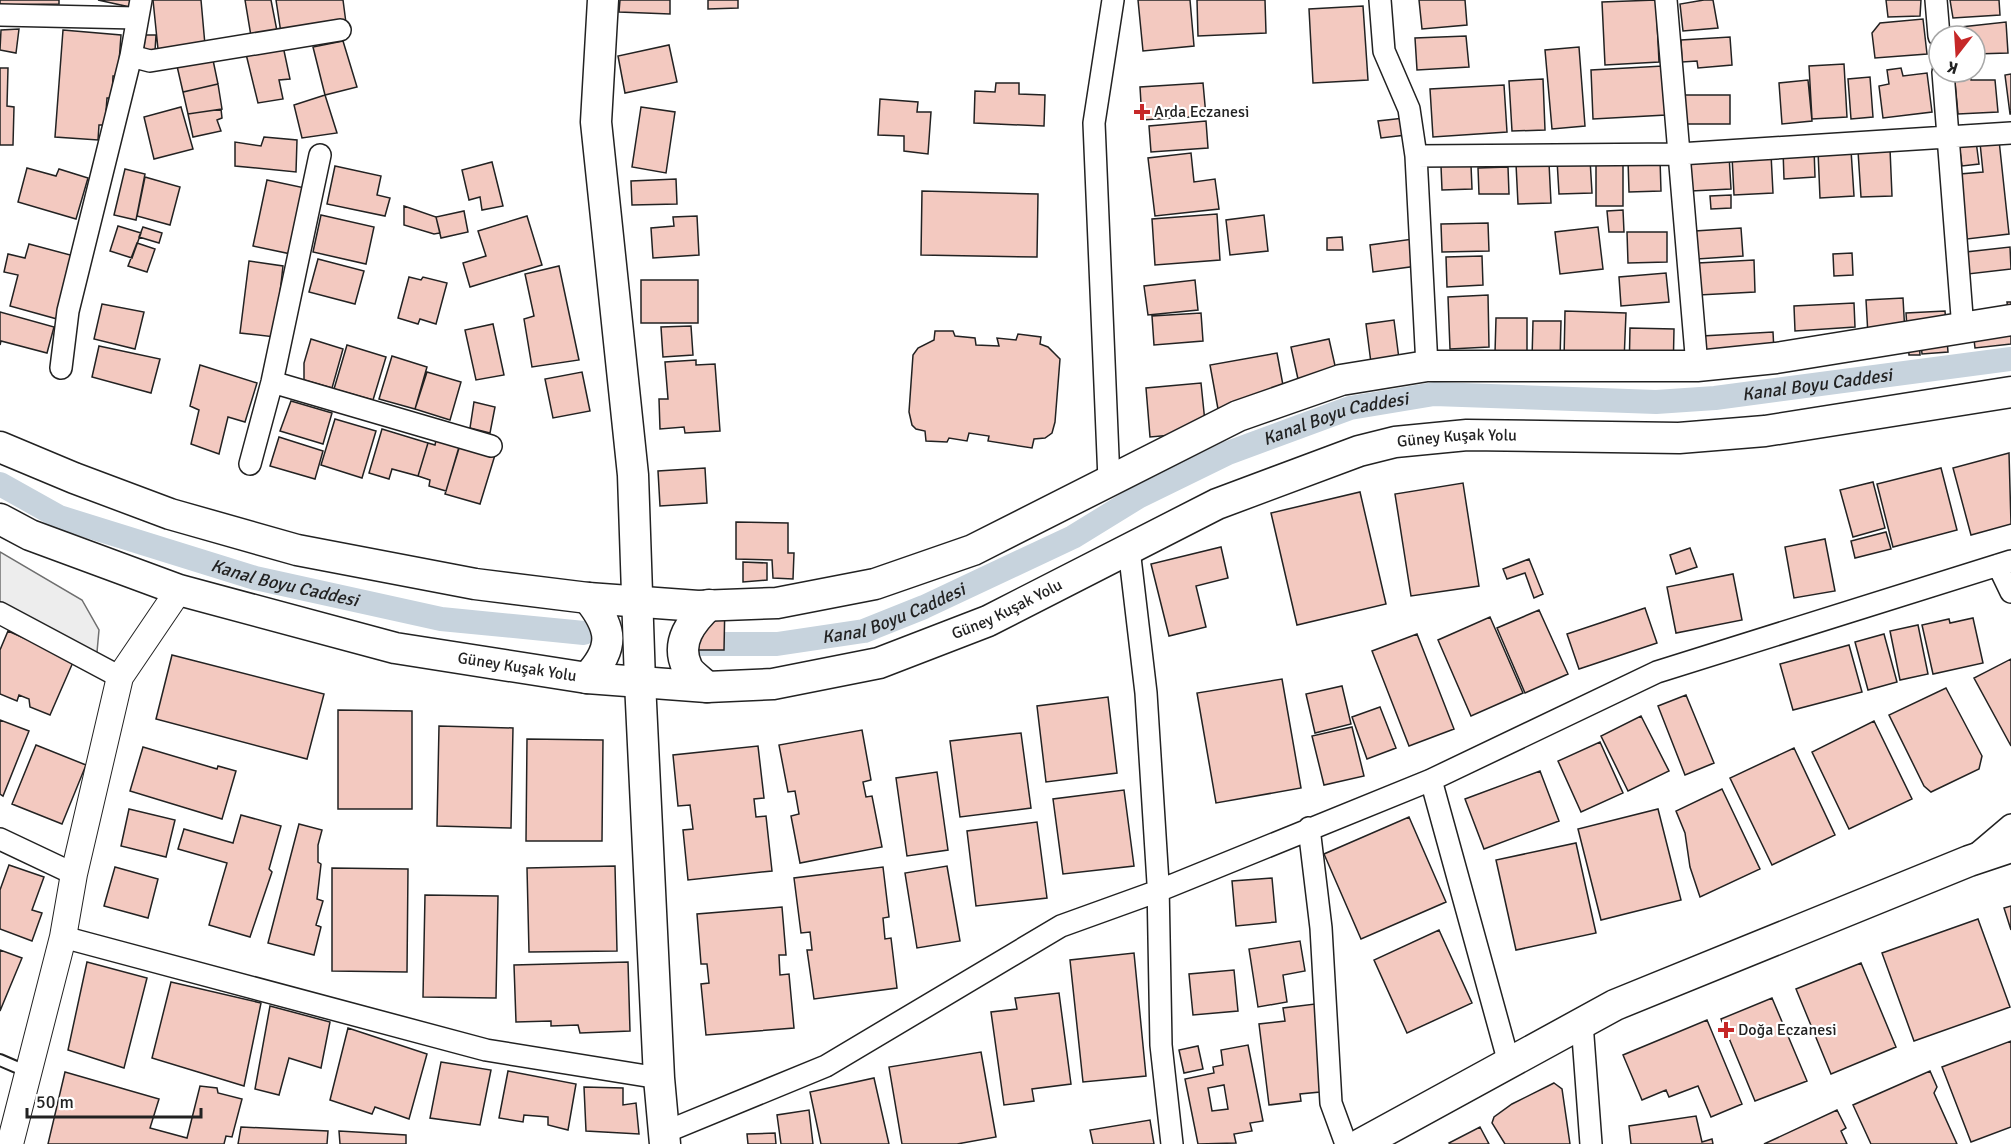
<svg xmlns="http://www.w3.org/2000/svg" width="2011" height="1144" font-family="Signika,sans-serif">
	<rect width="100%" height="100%" fill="#fff"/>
	<path fill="#ededed" stroke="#6f6f6f" stroke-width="1.5" d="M0,552L82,600L99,630L96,663L0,613Z"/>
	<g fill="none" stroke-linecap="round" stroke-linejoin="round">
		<g stroke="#c7d3dd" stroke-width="24">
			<path id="s1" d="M0,484L59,517L255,578L441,619L584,633"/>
			<path id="s2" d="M702,644H777L864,631L924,607L1073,537L1138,497L1228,453L1350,408L1434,394L1656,402L1715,398L2011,359"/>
		</g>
	</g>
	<path fill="#f3c9c0" stroke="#222" stroke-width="1.5" fill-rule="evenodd" d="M0,0H59V4L0,5Z
		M98,0H131L130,7Z
		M153,0H201L205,45L158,49Z
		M245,0H271L277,31L251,36Z
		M276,0H343L346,23L281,33Z
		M620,0H670V14L619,12Z
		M708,0H738V8L708,9Z
		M1138,0H1190L1194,46L1143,51Z
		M1197,0H1265L1266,33L1198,36Z
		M1419,0H1465L1467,25L1422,29Z
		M1656,0L1659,62L1605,65L1602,2Z
		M1704,0H1713L1718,28L1683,31L1680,4Z
		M1886,0H1921L1920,16L1888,17Z
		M1950,0H1999L2000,15L1953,18Z
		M1363,6L1368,80L1313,83L1309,9Z
		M1923,19L1927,54L1875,58L1872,33L1880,23Z
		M2006,22L2008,53L1975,54V36H1953L1952,28Z
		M19,29L16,53L0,50L1,30Z
		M63,30L121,35L118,76H113L112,98H107L105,125H99L98,140L55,137Z
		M145,35H156L155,51L144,50Z
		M1466,36L1469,67L1417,70L1415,38Z
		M1730,37L1732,65L1698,68L1697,61L1682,62L1681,40Z
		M343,41L357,87L325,95L313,47Z
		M669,45L677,82L625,93L618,56Z
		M283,46L290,79L279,80L283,99L258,103L246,54Z
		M1579,47L1585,126L1552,129L1545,50Z
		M213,60L218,84L183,92L177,66Z
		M1844,64L1847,117L1812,119L1809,66Z
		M1663,66L1666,115L1593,119L1591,70Z
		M0,68H8L7,106L14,107L13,145H0Z
		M1901,68L1903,76L1927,73L1932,112L1883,118L1879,86L1889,84L1887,70Z
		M1954,72H1970L1971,80H1995L1998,112L1958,114Z
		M2011,74V114H2010L2005,75Z
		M1870,77L1873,117L1851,119L1848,79Z
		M1543,79L1545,130L1512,131L1509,81Z
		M1808,80L1812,121L1782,124L1779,83Z
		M996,83H1019V94L1045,95L1044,126L974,123L975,91L995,92Z
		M1203,83L1206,116L1142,120L1140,87Z
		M218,84L222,109L188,114L183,92Z
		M1504,85L1507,132L1433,137L1430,89Z
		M325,95L337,133L302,138L294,105Z
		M1685,95H1730V124H1685Z
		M880,99L918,102L917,112H931L928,154L904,151V136L878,135Z
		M181,107L193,149L154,159L144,117Z
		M641,107L675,112L666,173L632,167Z
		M221,109L222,118L217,120L221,131L193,137L188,114Z
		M1404,118L1406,135L1381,138L1378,121Z
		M1206,121L1208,148L1151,152L1149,126Z
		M264,137L297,140L296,172L235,166V142L261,146Z
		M1999,140L2009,234L1967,239L1960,174L1983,172L1980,143Z
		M1976,141L1979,164L1962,166L1959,143Z
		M1814,148L1815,177L1784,179L1783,150Z
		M1890,149L1892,196L1861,197L1858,151Z
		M1851,150L1854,196L1820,198L1818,151Z
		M1191,153L1194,182L1215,179L1219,209L1155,216L1148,158Z
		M1771,154L1773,193L1734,195L1732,156Z
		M1729,155L1731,189L1691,191L1689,158Z
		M1590,159L1592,193L1559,194L1557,160Z
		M1660,159L1661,191L1629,192L1628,160Z
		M1596,160H1623V206H1596Z
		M492,162L503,206L482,210L480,197L469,200L462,170Z
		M1549,163L1551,203L1518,204L1516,164Z
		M1471,165L1472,189L1442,190L1441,166Z
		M335,166L381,176L377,195L390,198L385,216L327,204Z
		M1508,167L1509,194H1479L1478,168Z
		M27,168L56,176L59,169L88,178L76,219L18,202Z
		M125,169L145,174L136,220L114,215Z
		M145,177L180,187L170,225L137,216Z
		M676,179L677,204L632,205L631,181Z
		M267,180L305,188L291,254L253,246Z
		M922,191L1038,194L1037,257L921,255Z
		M1731,195V208L1711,209L1710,196Z
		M404,206L436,217L440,233L434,234L404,225Z
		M1623,210L1624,232H1609L1607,211Z
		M464,211L468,232L441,238L436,217Z
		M1217,214L1220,260L1155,265L1152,219Z
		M321,215L374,227L366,264L313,252Z
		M1264,215L1268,251L1230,255L1226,220Z
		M527,216L542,265L470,287L463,263L486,256L478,231Z
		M697,216L699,255L653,258L651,228L674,226L673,217Z
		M1488,223L1489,251L1442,252L1441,224Z
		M118,226L141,233L132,258L110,251Z
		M143,227L162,233L159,243L139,237Z
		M1598,227L1603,269L1560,274L1555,232Z
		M1741,228L1743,256L1697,259L1695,231Z
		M1627,232H1667V262L1628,263Z
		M1342,237L1343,250H1327V238Z
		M1413,239L1417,266L1373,272L1370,245Z
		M137,243L155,249L147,272L128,266Z
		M29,244L74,256L57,319L10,306L18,275L4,272L8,254L25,258Z
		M2010,247L2011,269L1968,274L1966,252Z
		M1852,253L1853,275L1834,276L1833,254Z
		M1482,256L1483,285L1447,287L1446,257Z
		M318,259L364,271L355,304L309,292Z
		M1754,260L1755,292L1699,295L1698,263Z
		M249,261L283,266L275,337L240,333Z
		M559,266L579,360L532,367L524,319L534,316L525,274Z
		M1666,273L1669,302L1621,306L1619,277Z
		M409,277L421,280L423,277L447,283L436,324L420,319L418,324L398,318Z
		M641,280H698V323H641Z
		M1195,280L1198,310L1148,315L1144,286Z
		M1488,295L1489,347L1450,349L1448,297Z
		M1903,298L1906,351L1869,353L1866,300Z
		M2007,302H2011V344L1975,348L1971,314L2008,310Z
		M1854,303L1855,327L1795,331L1794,306Z
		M102,304L144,312L135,349L94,339Z
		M1565,311L1626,313L1624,361L1564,360Z
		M1945,311L1947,337L1919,339L1920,355H1909L1906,313Z
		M0,312L54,327L47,353L1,341L0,345Z
		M1201,313L1203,341L1154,345L1152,316Z
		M1496,318H1527V353H1495Z
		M1394,320L1399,359L1371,363L1366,324Z
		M1533,321H1561L1560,360L1532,359Z
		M493,324L504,375L476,380L465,330Z
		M691,326L693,355L663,357L661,327Z
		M1630,328L1674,329L1673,376L1629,375Z
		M935,331H953L955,336L975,338L976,345L999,346L997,338L1016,340L1018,334L1041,337L1040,344L1048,347L1060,359L1055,422L1052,433L1045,438L1034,439L1032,448L988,441L989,436L969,433L967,441L949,438L947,442L926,441L925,431L916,429L912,425L909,412L913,355L918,348L934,340Z
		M1773,332L1775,371L1705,374L1702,336Z
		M311,339L343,349L332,388L304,380V363Z
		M1329,339L1336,370L1298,379L1291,347Z
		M1947,340L1948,352L1922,354L1921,342Z
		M347,345L386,357L373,400L334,389Z
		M99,346L160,359L151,393L92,377Z
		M1277,353L1285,396L1218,409L1210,365Z
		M392,356L427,367L415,409L379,399Z
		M696,360V365L715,364L720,431L685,433L684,427L660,429L659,399H668L665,362Z
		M200,365L257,383L245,422L228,417L219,454L191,444L199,410L190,406Z
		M427,372L461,382L450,420L415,409Z
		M582,372L590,411L553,418L545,379Z
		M1201,383L1206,432L1150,437L1146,388Z
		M291,401L332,413L323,444L280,431Z
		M474,402L495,407L490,433L470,428Z
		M335,419L376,431L362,478L321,465Z
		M382,429L428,443L418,476L392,469L389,479L369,473Z
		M279,437L323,451L315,479L270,466Z
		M436,440L459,447L446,491L429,486L430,480L418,476L428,443L435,445Z
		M460,445L495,455L480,504L445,494Z
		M2009,453L2011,524L1971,535L1953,468Z
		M705,468L707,503L660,506L658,471Z
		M1941,468L1957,530L1893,547L1877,484Z
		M1873,482L1885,528L1853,537L1840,490Z
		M1463,483L1479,586L1411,596L1395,494Z
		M1360,492L1386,604L1297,625L1271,513Z
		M736,522L788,523V553H794L793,579L773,578L772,560L736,559Z
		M1886,532L1891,549L1855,558L1851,541Z
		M1825,539L1835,591L1794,598L1785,547Z
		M1221,547L1228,578L1196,586L1206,627L1169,636L1151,564Z
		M1690,548L1697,567L1676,574L1670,555Z
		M1529,559L1543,594L1534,598L1525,573L1507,579L1503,569Z
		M743,562L767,563V580L743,582Z
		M1733,574L1742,620L1676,633L1667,587Z
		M725,600L724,650H687Z
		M1645,608L1657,643L1579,669L1567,634Z
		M1539,610L1568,674L1525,693L1497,628Z
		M1490,617L1523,693L1471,716L1438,640Z
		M1973,618L1983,663L1933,674L1922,625L1949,619L1950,623Z
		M1918,625L1928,674L1900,680L1890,631Z
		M8,631L74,660L50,715L30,707L29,699L19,695L17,701L0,694V650Z
		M1417,634L1454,729L1409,746L1372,651Z
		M1884,634L1897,682L1868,690L1855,642Z
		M1849,645L1862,692L1793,710L1780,664Z
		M172,655L324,694L307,759L156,719Z
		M2011,659V746L1974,678Z
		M1282,679L1301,788L1216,803L1197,693Z
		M1342,686L1351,724L1315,733L1306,694Z
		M1946,688L1982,756L1979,769L1931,792L1924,786L1889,715Z
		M1686,695L1714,763L1685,775L1658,706Z
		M1108,697L1117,773L1046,782L1037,706Z
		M1380,707L1396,748L1367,759L1352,717Z
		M338,710L412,711V809H338Z
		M1641,716L1669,771L1628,791L1601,736Z
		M0,720L29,731L3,796L0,794Z
		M1874,721L1912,799L1849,829L1812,752Z
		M439,726L513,728L511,828L437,826Z
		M1352,727L1364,776L1324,785L1312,736Z
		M862,730L871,780L863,782L866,797L872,796L882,847L800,863L791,816L799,814L795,791L788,792L779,745Z
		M1021,733L1031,808L960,817L950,741Z
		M527,739L603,740L602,841H526Z
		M1600,742L1623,793L1581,812L1558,761Z
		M36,745L86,765L62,824L12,804Z
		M758,746L764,798L754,799L756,817L766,816L772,871L688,880L683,830L693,829L690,805L678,806L673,755Z
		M143,747L217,769L218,766L236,771L222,819L130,791Z
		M1794,748L1835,835L1772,865L1730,778Z
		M1540,771L1559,821L1484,849L1465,799Z
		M937,772L948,850L907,856L896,778Z
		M1722,789L1760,869L1700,897L1690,867L1685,833L1676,811Z
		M1124,790L1134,866L1063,874L1053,799Z
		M129,809L175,820L166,857L121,846Z
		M1658,809L1681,900L1601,920L1578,829Z
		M241,815L281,826L269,869L272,872L250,937L209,925L227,863L178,849L184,829L233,843Z
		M1409,817L1446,902L1361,939L1324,854Z
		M1037,822L1047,898L976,906L967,831Z
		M299,824L322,830L318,845V862L321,864L317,899L323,901L316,925L321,927L314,955L268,943Z
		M1576,843L1596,933L1516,950L1496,860Z
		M9,865L44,877L32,910L42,913L32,941L0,929V890Z
		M615,866L617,951L529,952L527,868Z
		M947,866L960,941L917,948L905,873Z
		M115,867L158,879L148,918L104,906Z
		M883,867L889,917L883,918L885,939L891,938L897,988L814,999L807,950H812L810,932L801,933L794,878Z
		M332,868L408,869L407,972L332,971Z
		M1272,878L1276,922L1236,926L1232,881Z
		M425,895L498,896L496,998L423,997Z
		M2011,906V930L2004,908Z
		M782,907L786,955H779L780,975L789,974L794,1028L706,1035L701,984L709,983L707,964H701L697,914Z
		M1978,919L2010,1007L1914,1041L1882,953Z
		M1439,930L1472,1003L1407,1033L1374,960Z
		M1300,941L1305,971L1283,975L1287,1002L1258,1007L1249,949Z
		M0,950L22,958L0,1011Z
		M1134,953L1146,1076L1083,1082L1070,960Z
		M87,962L147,978L124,1068L68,1050Z
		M628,962L630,1031L580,1033L578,1025L551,1026V1021L516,1022L514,965Z
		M1861,963L1896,1047L1831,1074L1796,989Z
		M1234,970L1238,1011L1193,1015L1189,974Z
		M171,982L261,1003L244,1086L152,1058Z
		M1059,993L1071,1084L1032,1089L1034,1101L1004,1105L991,1012L1017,1009L1015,998Z
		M1772,998L1807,1081L1755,1101L1721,1019Z
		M1315,1004L1325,1080L1319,1081L1320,1092L1300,1094L1301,1101L1269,1105L1259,1024L1285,1021L1283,1008Z
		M270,1006L330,1022L321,1068L289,1058L279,1095L255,1089Z
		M1707,1020L1742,1104L1711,1117L1698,1086L1669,1097L1666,1090L1642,1100L1623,1055Z
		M348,1028L427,1054L409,1119L375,1107L372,1114L330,1100Z
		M2011,1041V1127L1971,1142L1942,1067Z
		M1248,1045L1263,1121L1250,1123L1252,1131L1234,1134L1236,1143L1198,1144L1185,1079L1214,1073L1213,1067L1223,1065L1221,1050ZM1224,1085L1228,1109L1212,1111L1208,1088Z
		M1198,1046L1203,1069L1184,1073L1179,1050Z
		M981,1052L996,1137L957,1144H902L889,1067Z
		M441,1062L491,1070L480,1125L430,1118Z
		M508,1071L576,1084L568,1130L548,1125V1117L524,1115L523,1122L499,1118Z
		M1930,1071L1937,1087L1934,1093L1957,1144H1871L1853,1105Z
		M65,1072L159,1099L150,1128L187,1138L200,1086L217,1088L218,1093L242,1099L232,1137L226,1136L224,1144H48Z
		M874,1078L889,1144H821L810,1092Z
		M1554,1083L1562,1089L1570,1144H1505L1492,1123L1494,1117L1512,1104Z
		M584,1087L623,1088V1105L636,1103L639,1134L586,1131Z
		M809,1110L813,1144H781L777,1115Z
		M1837,1110L1846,1128L1841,1131L1847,1144H1764Z
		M1696,1116L1702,1142L1712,1139L1713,1144H1631L1629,1126Z
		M1150,1120L1154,1144H1093L1090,1130Z
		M241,1127L328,1131L327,1144H238Z
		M1480,1127L1489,1144H1450L1449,1143Z
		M339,1131L406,1135V1144H340Z
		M775,1133L776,1144H748L747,1134Z"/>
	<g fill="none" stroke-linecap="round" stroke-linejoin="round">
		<defs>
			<path id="service" d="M0,1060L28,1072"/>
			<path id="minor" d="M1380,0L1384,51L1409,109L1416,156L1427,366
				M1666,0L1697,366
				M1936,0L1939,36
				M0,15L137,18
				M131,56L150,61L340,30
				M1943,72L1963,329
				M1416,156L1679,154L2011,133
				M61,368L68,311L131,56L141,0
				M272,382L491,446
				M250,464L272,382L320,155
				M1109,480L1094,123L1113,0
				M1129,549L1146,693L1158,883L1161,1045L1172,1144
				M1998,565L2011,592
				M0,613L120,677
				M1431,780L1509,1063
				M1309,828L1321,928L1331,1103L1346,1144
				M0,839L74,874
				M1978,853L2011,825
				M63,937L486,1050L659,1078
				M1582,1023L1591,1144
				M663,1133L826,1066L1061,926L1158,891L1431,780L1657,672L2011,561"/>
			<path id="tertiary" d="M10,1144L63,937L74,874L120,677L179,590"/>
			<g id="secondary">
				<path d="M603,0L596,122L633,475L640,682L659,1078L665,1144"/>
				<path d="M0,447L74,478L170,514L297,550L475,584L588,598L698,606L777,603L875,584L973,550L1238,416L1341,380L1427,366H1697L1776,358L2011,320"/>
				<path id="s3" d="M0,519L30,535L179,590L395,648L587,678L707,687L773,684L879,663L988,621L1217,504L1359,451L1395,442L1467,435L1679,438L1765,431L2011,392"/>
				<path d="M587,678C615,648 613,629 588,598"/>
				<path d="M707,687C701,681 690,674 687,667C675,642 692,621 709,605"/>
				<path d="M1361,1144L1615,1005L1969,861L2011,847"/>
			</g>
		</defs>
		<use href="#service" stroke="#222" stroke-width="14"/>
		<use href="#minor" stroke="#222" stroke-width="24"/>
		<use href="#tertiary" stroke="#222" stroke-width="28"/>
		<use href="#secondary" stroke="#222" stroke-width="33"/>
		<use href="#service" stroke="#fff" stroke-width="10"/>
		<use href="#minor" stroke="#fff" stroke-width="21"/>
		<use href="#tertiary" stroke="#fff" stroke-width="26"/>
		<use href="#secondary" stroke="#fff" stroke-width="30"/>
	</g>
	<g fill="#c62828" stroke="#fff" stroke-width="2">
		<path d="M1139 103h6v6h6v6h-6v6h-6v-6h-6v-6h6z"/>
		<path d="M1723 1021h6v6h6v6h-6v6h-6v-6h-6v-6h6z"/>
	</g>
	<g text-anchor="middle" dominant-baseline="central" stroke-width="4.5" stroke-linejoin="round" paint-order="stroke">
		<g font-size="16" fill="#222" stroke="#fff" text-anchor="start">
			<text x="1154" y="112">Arda Eczanesi</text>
			<text x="1738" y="1030">Doğa Eczanesi</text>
		</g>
		<g font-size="16" fill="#222" stroke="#fff">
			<text stroke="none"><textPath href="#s3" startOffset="1530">Güney Kuşak Yolu</textPath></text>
			<text stroke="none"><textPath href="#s3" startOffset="1044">Güney Kuşak Yolu</textPath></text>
			<text stroke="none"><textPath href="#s3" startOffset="540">Güney Kuşak Yolu</textPath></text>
		</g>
		<g font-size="18" font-style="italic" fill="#222" stroke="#fff">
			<text stroke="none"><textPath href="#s2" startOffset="1168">Kanal Boyu Caddesi</textPath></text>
			<text stroke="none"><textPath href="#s2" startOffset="682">Kanal Boyu Caddesi</textPath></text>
			<text stroke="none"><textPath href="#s1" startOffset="303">Kanal Boyu Caddesi</textPath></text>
			<text stroke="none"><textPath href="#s2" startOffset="196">Kanal Boyu Caddesi</textPath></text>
		</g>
	</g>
	<g transform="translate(1957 54) rotate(197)"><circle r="28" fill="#ffffff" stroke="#a7a7a7" stroke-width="1.5"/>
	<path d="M0-4.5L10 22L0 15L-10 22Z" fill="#c62828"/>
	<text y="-9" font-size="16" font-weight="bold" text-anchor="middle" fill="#222222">K</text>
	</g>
	<path d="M27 1108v9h174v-9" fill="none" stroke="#222222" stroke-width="3"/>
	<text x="36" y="1108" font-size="18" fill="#222222" stroke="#ffffff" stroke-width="4.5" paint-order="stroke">50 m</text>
</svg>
